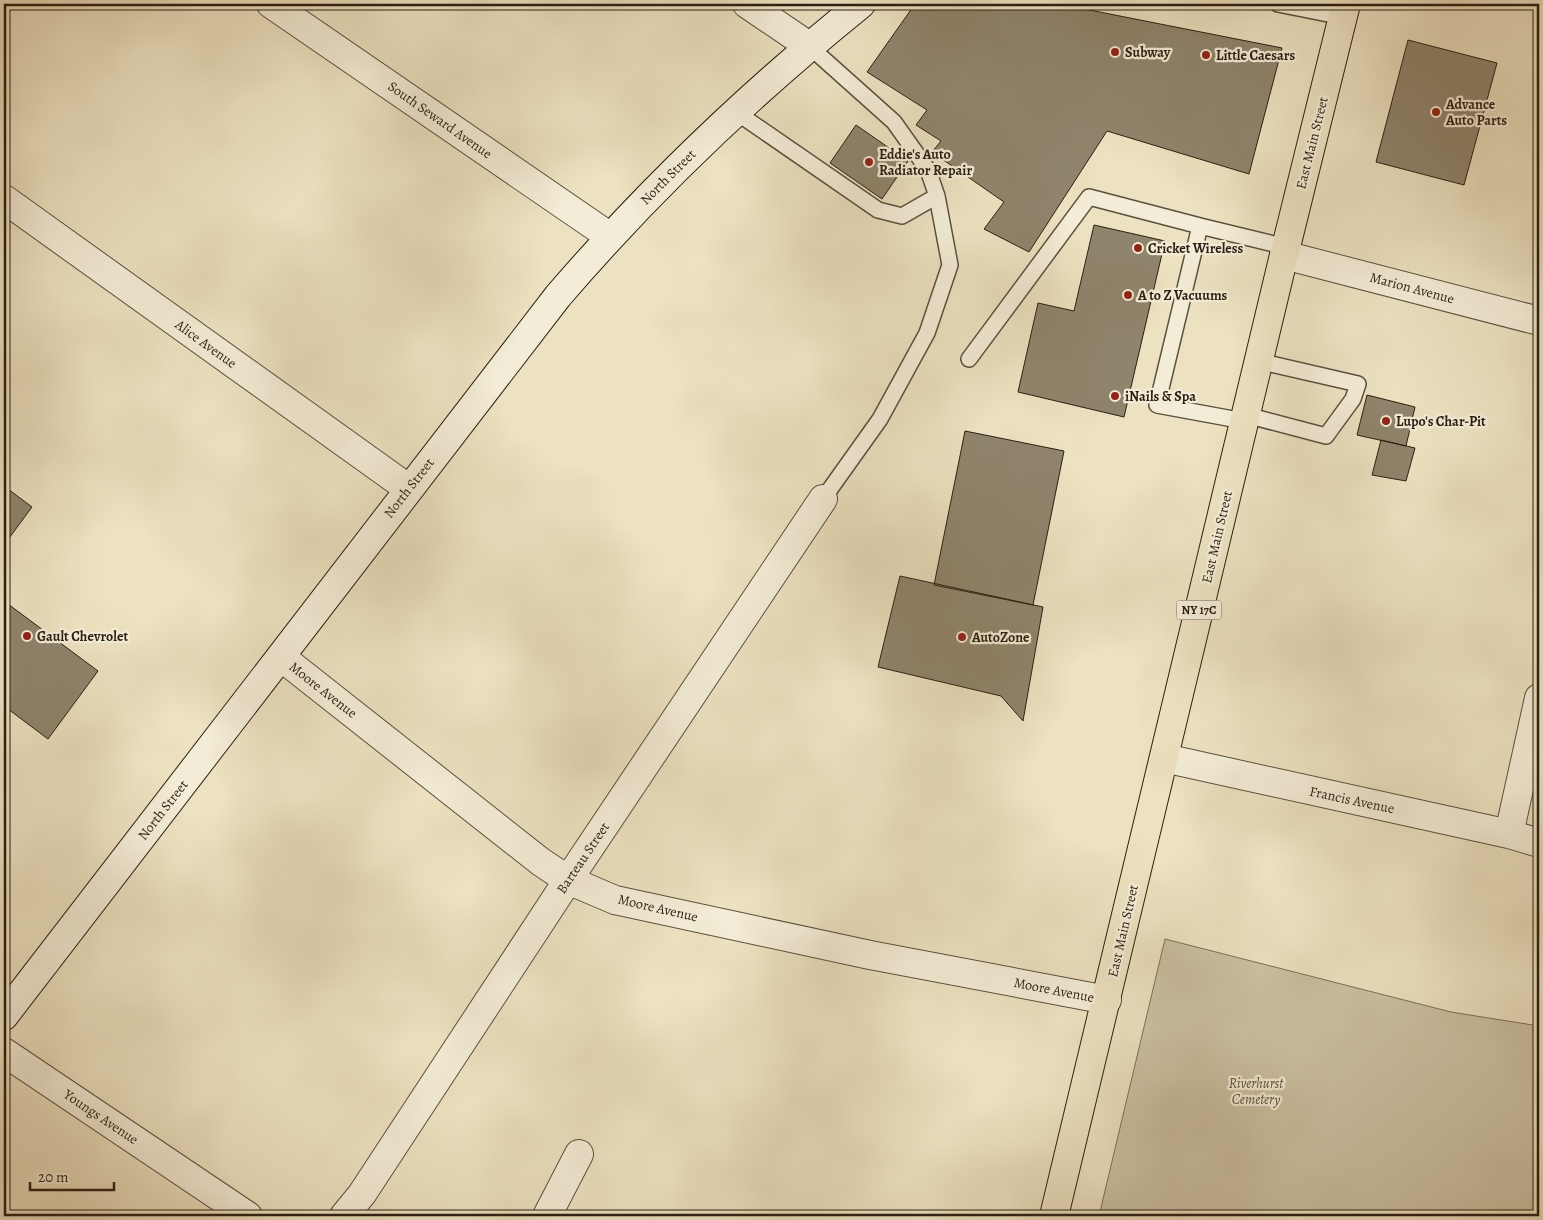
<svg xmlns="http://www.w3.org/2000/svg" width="1543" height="1220" font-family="Alegreya,serif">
	<rect width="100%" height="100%" fill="#ece1c0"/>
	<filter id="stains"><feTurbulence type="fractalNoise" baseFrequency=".004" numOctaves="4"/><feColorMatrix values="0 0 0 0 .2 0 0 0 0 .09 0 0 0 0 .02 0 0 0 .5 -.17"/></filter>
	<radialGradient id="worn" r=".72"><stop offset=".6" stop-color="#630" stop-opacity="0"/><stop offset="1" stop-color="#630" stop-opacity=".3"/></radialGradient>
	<path fill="#cbc0a2" stroke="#7a705a" d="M1165,939L1451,1012L1539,1026V1216H1099Z"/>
	<path fill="#8f846c" stroke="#2a1f12" d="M915,4H1059L1282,48L1249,174L1107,131L1029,252L984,229L1004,202L932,152L941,141L916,125L927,110L867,72Z
		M1408,40L1497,63L1464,185L1376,162Z
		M856,125L908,161L882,199L830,163Z
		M1094,225L1165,241L1124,417L1018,392L1038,303L1074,311Z
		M1367,395L1415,407L1406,446L1357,435Z
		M965,431L1064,451L1033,605L934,585Z
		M1381,440L1415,448L1406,481L1372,475Z
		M4,486L32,507L4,545Z
		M900,576L1043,607L1023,721L1001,696L878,667Z
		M4,601L98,671L48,739L4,706Z"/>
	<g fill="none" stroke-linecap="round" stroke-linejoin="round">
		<defs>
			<path id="lane" d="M1278,4L1343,17
				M809,46L894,122L928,170L937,196L950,265L927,333L880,419L823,499
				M736,112L878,210L902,216L937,196
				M969,359L1089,197L1200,226
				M1246,415L1326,436L1353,399L1358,384L1258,361
				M1244,421L1157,405L1200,226L1286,247"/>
			<path id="street" d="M271,4L609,236
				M747,4L809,46
				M4,199L409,489
				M1284,255L1539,321
				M281,657L541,862L568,880L615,900L870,955L1107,1000
				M1164,758L1509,834L1539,843
				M1509,834L1539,698
				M4,1052L248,1216
				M344,1216L362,1194L568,880L823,499
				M547,1216L579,1154"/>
			<path id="secondary" d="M4,1016L558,296C650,189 752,92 861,4"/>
			<path id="primary" d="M1054,1216L1284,255L1346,4"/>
		</defs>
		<use href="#lane" stroke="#5a503e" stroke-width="18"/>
		<use href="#street" stroke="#5a503e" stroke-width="30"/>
		<use href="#secondary" stroke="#2a1f12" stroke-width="30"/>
		<use href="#primary" stroke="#2a1f12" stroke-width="30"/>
		<use href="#lane" stroke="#f3ecd6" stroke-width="15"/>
		<use href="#street" stroke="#f3ecd6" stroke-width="28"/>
		<use href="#secondary" stroke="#f3ecd6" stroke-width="28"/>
		<use href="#primary" stroke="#ece1c0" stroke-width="28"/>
	</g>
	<g fill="#8f2418" stroke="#f3ecd6" stroke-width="2">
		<circle cx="1115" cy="52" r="5"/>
		<circle cx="1206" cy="55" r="5"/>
		<circle cx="1436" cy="112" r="5"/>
		<circle cx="869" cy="162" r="5"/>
		<circle cx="1138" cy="248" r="5"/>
		<circle cx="1128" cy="295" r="5"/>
		<circle cx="1115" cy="396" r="5"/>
		<circle cx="1386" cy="421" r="5"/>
		<circle cx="27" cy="636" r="5"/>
		<circle cx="962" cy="637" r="5"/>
	</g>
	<g text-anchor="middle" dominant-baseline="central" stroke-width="4.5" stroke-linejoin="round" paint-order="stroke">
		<rect fill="#f3ecd6" stroke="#665c4d" stroke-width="1" x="1176.5" y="600.5" width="45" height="19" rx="4"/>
		<g font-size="12" font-weight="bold" fill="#2a1f12">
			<text x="1199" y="610">NY 17C</text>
		</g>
		<g font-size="14" font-weight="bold" fill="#2a1f12" stroke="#f3ecd6" text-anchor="start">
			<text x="1125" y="52">Subway</text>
			<text x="1216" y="55">Little Caesars</text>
			<text x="1446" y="104">Advance<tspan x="1446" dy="16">Auto Parts</tspan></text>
			<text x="879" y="154">Eddie's Auto<tspan x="879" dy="16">Radiator Repair</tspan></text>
			<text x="1148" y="248">Cricket Wireless</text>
			<text x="1138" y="295">A to Z Vacuums</text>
			<text x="1125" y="396">iNails &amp; Spa</text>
			<text x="1396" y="421">Lupo's Char-Pit</text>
			<text x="37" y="636">Gault Chevrolet</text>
			<text x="972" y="637">AutoZone</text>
		</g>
		<g font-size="14" fill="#2a1f12" stroke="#f3ecd6">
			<text transform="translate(440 120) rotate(35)">South Seward Avenue</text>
			<text transform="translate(1312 143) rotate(-76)">East Main Street</text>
			<text transform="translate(668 177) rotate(-45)">North Street</text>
			<text transform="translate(1412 288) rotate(15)">Marion Avenue</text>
			<text transform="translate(206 344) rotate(36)">Alice Avenue</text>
			<text transform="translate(409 488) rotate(-52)">North Street</text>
			<text transform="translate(1217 537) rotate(-77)">East Main Street</text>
			<text transform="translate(323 690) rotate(38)">Moore Avenue</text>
			<text transform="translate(1352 800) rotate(12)">Francis Avenue</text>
			<text transform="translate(163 810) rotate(-52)">North Street</text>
			<text transform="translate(583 858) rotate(-56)">Barteau Street</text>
			<text transform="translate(658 908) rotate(13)">Moore Avenue</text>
			<text transform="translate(1123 931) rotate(-77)">East Main Street</text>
			<text transform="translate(1054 990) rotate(11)">Moore Avenue</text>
			<text transform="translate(101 1117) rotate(34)">Youngs Avenue</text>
		</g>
		<g font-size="14" font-style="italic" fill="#5a4f3d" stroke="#f3ecd6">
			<text x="1256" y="1083">Riverhurst<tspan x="1256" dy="16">Cemetery</tspan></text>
		</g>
	</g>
	<rect width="1543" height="1220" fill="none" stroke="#ece1c0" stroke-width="20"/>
	<rect x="5" y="5" width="1533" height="1210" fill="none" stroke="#2a1f12" stroke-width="2.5"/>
	<rect x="10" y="10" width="1523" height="1200" fill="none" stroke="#2a1f12"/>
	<path d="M30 1182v8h84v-8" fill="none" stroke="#2a1f12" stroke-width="2.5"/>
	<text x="38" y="1182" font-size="15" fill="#2a1f12" stroke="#f3ecd6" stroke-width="4" paint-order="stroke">20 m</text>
	<rect width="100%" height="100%" filter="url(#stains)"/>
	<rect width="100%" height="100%" fill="url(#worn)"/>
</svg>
